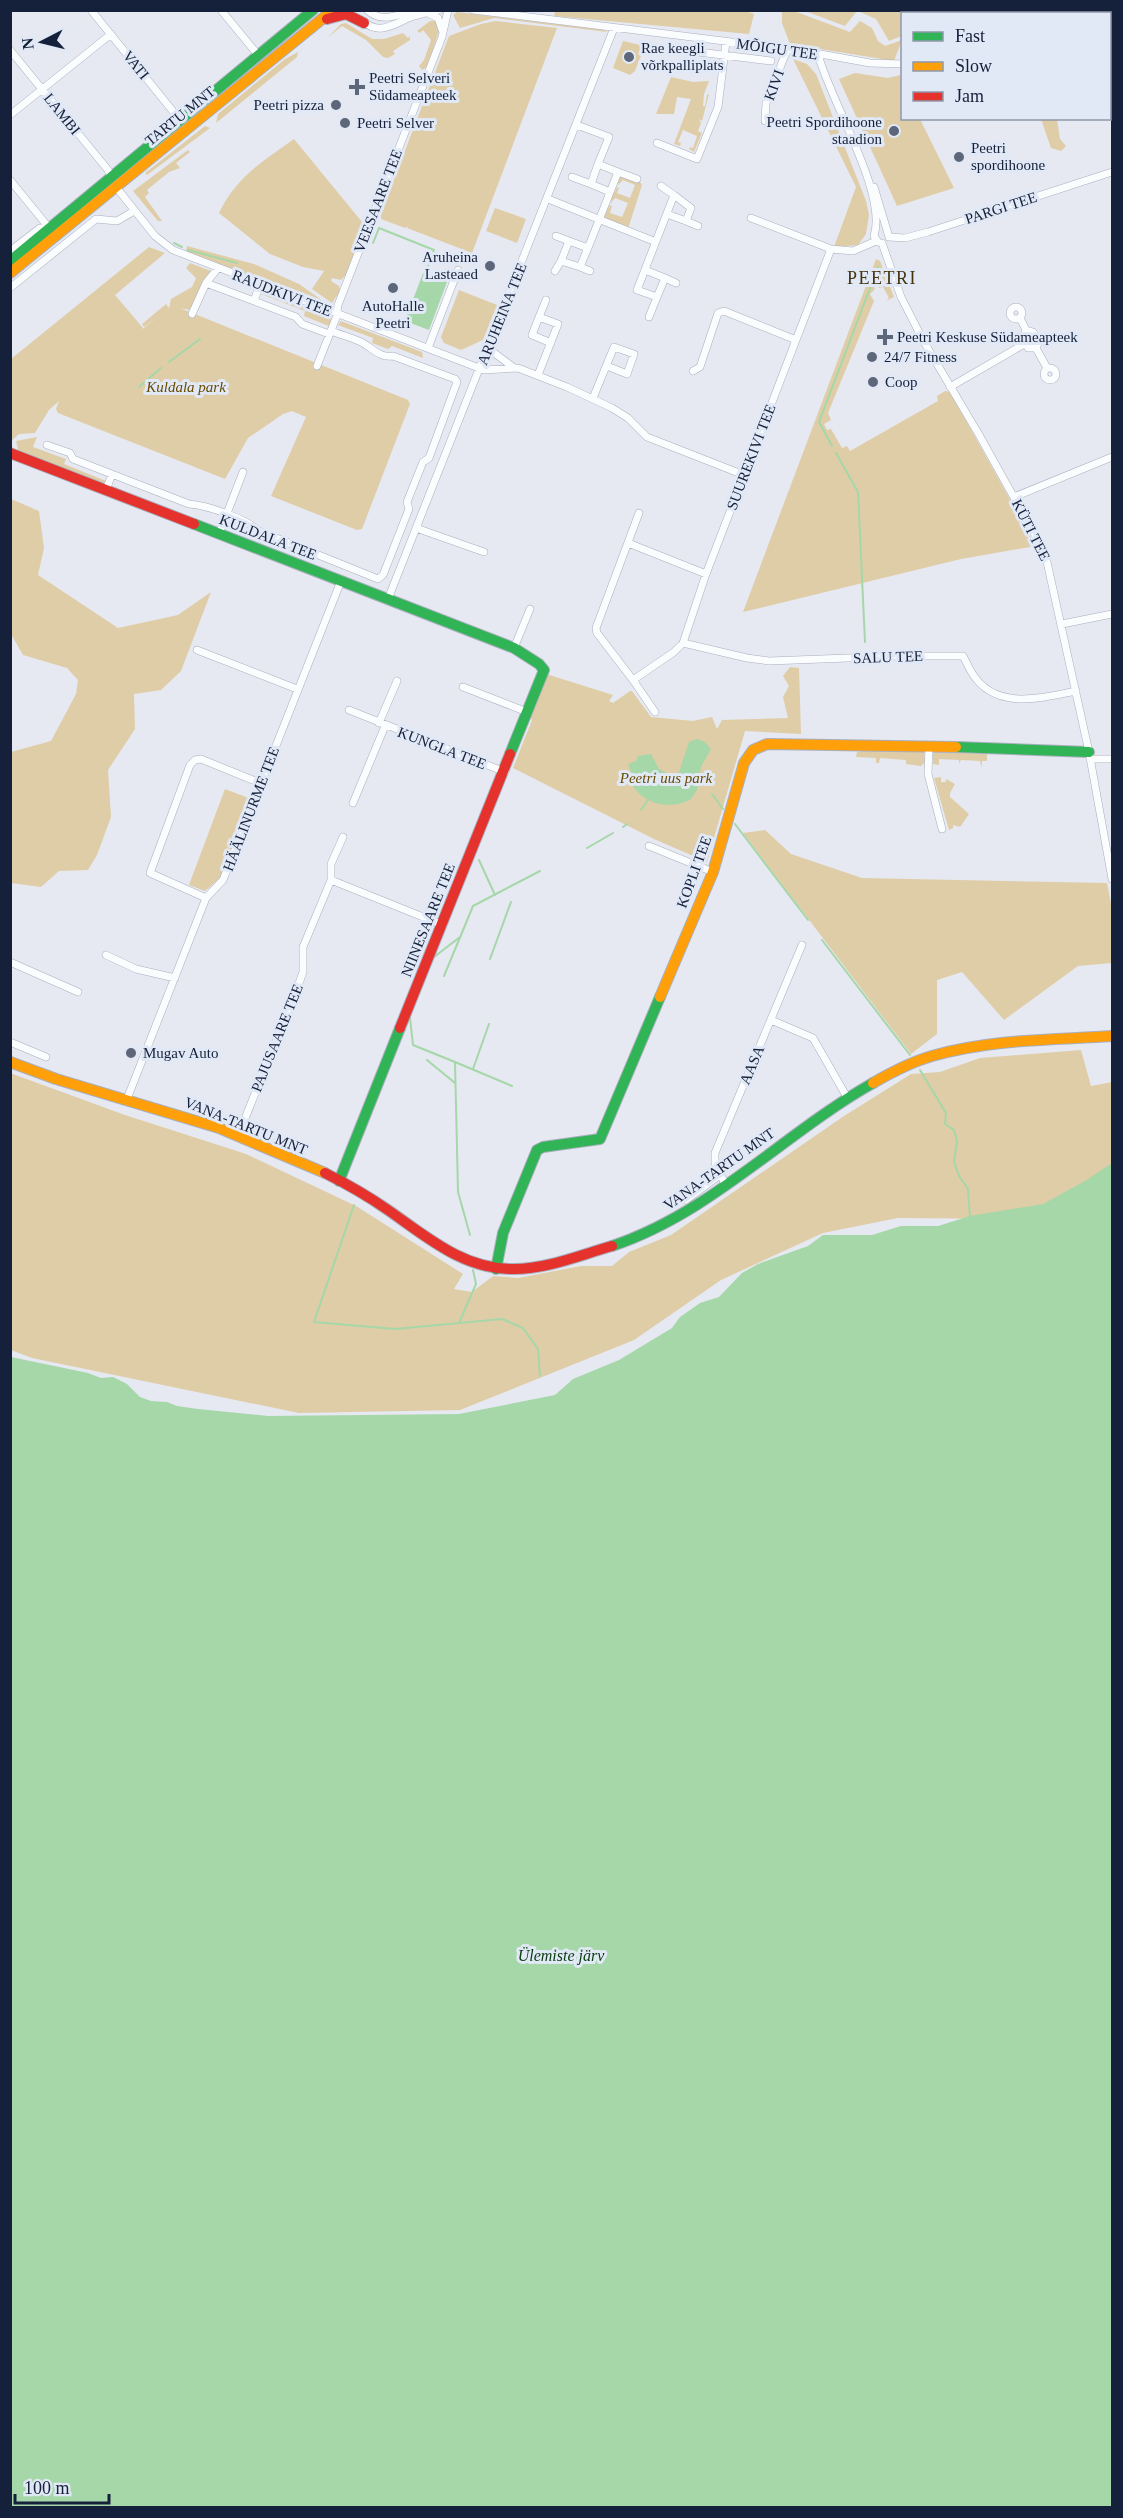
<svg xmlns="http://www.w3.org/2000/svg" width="1123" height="2518" font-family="Georgia,serif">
	<rect width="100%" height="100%" fill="#e6e9f1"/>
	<path fill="#dfcda7" d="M555,11L743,10L754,14L749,34L554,16Z
		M782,11H794L850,32L860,21L872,28L878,41L885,46L902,40L894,61L790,44L782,23Z
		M805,11L857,10V11L845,26Z
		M858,11H993L987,14H902V36L889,41L876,19Z
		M457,12L604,30L607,32L494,18L460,28L453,15Z
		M430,21H436L439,31L427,67L422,70L419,66L424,60L431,40L423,30L420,33L417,31Z
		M496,21L557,28L472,253L407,228L408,226L405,228L381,219V213L449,36L481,24Z
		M346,23L372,39H384L403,33L408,38L410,36V40L393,51L395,54L388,58L383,57L366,40L342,26L327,38L341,24Z
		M623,41L645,46L635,71L630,75L613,68Z
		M298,52L297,57L216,123L218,114L285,59Z
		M793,59L807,64L816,74L866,201L869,215L866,234L858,245L834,247L856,187Z
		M855,73L888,78L900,75L902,81V118L920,119L954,188L897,206L839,79Z
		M671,77L693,82L709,81L704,94L703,106H705L707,95L709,94L702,121L699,119L701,123L698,131L702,133L694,152L689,149L690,147L693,148L697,136L683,130L678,142L681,143L680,146L674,144L691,99L677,97L674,114H656Z
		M1041,119H1057L1060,139L1066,146L1061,151L1051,148Z
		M205,126L210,128L147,175L145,173Z
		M294,139L362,222C358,240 356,267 341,280L332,278L331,281L339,286L340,291L332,303L312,289L324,271L303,267L270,254L219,213C236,177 263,161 294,139Z
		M188,150L190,152L176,163L180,168L169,172L147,190L149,193L145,197L162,221H158L133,191Z
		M619,176L640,182L642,185L628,229L603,218L610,205L612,206L610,213L622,217L628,203L615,198L611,203L613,191L615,192L617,187L619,188L617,193L630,198L635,185L623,180L618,185Z
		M495,208L526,219L517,243L486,231Z
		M187,246L254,264L299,284L329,305L186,252Z
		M149,247L165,253L115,295L143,328L141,330L157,318L144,327L142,324L166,304L169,308L171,299L192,287L196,278L186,268L190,263L211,271L210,273L190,310L180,308L408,400L410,404L362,529L357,530L271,496L306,417L292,411L283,414L248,438L225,479L58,413L56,409L59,401L49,410L35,433L19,434L11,441V359Z
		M876,259L880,261L894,297L886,301L889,298L883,287L879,288L876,283L873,285L875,289L870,294L874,301L828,413L831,420L824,424L827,430L831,429L842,448L847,446L850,451L938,401L937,396L945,391L950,392L1036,546L961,559L743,612Z
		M459,290L497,305L483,340L461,350L444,343L441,337Z
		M263,291L329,316L331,320L329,326L304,316L305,311L261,294Z
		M341,321L422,352L423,358L392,346L388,349L372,343L373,338L338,325Z
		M37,437L33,447L66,459L64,464L106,481L103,483L19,453L16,441Z
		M11,499L39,511L44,548L38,575L118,628L178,615L211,592L181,671L161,690L134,694L135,729L108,770L111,817L97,855L88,870L59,871L41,887L11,883V752L51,741L76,694L78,680L67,668L23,655L11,634Z
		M790,667L799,668L801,734L745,731L707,862L654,839L513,768L532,720L530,717L546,674L613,695L609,701L613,703L630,691H632L651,717L693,721L712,717L717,729L722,720L788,718L783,697L789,686L783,676Z
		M870,750L924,752L925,762L921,766L906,764V760L880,758L879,763H876V758L856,757L857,752Z
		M935,752L987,754V761H982V768L980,761L961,760L959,764V760L939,759V765L933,764V754Z
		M941,777V782H946V779L955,784L950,793V797L969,814L960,827L953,825V828L949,830L934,778Z
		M225,789L251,799L221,877L205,891L189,885Z
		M765,830L791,854L862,878L1107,883L1112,909V963L1078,966L1004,1020L962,972L937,980V1034L911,1054L743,833Z
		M1081,1050L1091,1086L1112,1082V1175L1026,1219L898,1218L823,1233L721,1280L634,1340L460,1410L299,1413L32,1358L11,1350L10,1073L125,1115L246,1154L356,1206L463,1274L454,1289L472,1292L493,1276L518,1278L581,1266H612L629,1252L671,1235L844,1116L911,1074L940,1072L980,1058Z"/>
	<path fill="#a5d7a8" d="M423,273L447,282L429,330L405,321Z
		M697,739L705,742L711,749L701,767L697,790L691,799C669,812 639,803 629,779L632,774L628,764L636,761L638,756L651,754L659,769L672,776L679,772L689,742Z
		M1112,1163V2507H11V1357L88,1373L101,1378L113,1377L127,1384L140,1397L151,1401L167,1402L177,1406L198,1409L268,1416L459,1414L555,1395L573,1379L619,1360L672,1328L680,1317L700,1303L719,1297L742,1273L758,1264L808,1246L823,1235H872L901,1226H938L970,1216L1043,1204L1085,1181Z"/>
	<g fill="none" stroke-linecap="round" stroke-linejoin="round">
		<path stroke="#a5d7a8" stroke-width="2" d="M174,243L182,247
			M373,243L379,228L434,250L425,274
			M188,250L237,263
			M169,362L200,339
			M139,387L161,368
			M832,446L819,422L878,267
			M836,453L858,492L865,642
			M698,778L702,782
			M712,794L723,809
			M641,810L648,800
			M735,824L808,920
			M623,827L627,824
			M587,848L613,833
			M479,860L495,895
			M822,940L910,1055
			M434,957L460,937
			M490,959L511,902
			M444,976L473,906L540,871
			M410,1018L413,1045L455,1062L458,1192L470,1235
			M427,1060L455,1083
			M455,1062L512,1086
			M473,1069L489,1024
			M920,1070L946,1113L945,1124L954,1130L957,1141L954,1162L959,1176L968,1189L970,1216
			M354,1205L314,1322L395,1329L502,1319L523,1328L538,1349L540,1376
			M459,1323L476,1284L473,1270"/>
		<defs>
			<path id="street" d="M91,10L180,120
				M221,10L258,55
				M367,10C381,23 396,16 412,10
				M473,10L804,51L870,63L902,64
				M428,13L438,18L442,30
				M1002,14L1008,10
				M363,21C379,36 394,24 411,17C420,14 429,12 439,10
				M10,50L108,170L111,177
				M682,50L771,61
				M818,54C830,101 888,193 874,236L878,242
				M10,115L111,34
				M765,121L766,103L787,50
				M577,125L609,137L598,164
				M657,143L697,159L718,107L726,42
				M618,172L637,179
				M572,177L591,184
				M10,180L50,229
				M661,186L674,195
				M116,187L155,236L173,250L484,370L518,368L567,387L612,408L628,418L647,437L744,475
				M874,187L889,237
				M548,199L656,242
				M751,218L831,249
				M686,221L698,226
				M556,236L569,241
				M889,237L905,238L928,232L1112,172
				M882,243L901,297L924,342L978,433L1045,553L1089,752L1112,879
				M588,248L580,267L561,261L569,241L588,248L618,172L598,164L591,184L610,192
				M10,251L40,228H47
				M580,267L590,271
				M645,270L665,278L657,297L637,290L674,195L691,208L686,221L667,214
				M555,271L561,261
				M665,278L676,283
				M206,283L254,301
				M260,284L254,301L296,317L302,324L329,334
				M10,288L96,219L117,221L134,211
				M1010 313a6 6 0 1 1 12 0a6 6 0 1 1-12 0Z
				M192,314L206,283L218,268
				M539,317L546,300
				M649,317L657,297
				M1020,318L1026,330L1023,338L1026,343
				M1026,330L1033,332L1039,341L1036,348
				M428,348L458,270
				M489,349L513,367
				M317,366L336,318L338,305L442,37L448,10
				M1044 374a6 6 0 1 1 12 0a6 6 0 1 1-12 0Z
				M693,371L700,367L718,313L724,311L796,340
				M538,375L558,324L539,317L532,335L551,343
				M950,387L1026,343L1028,348H1036L1047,368
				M593,398L614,347L634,354L627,374L607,366
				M47,445L70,453L73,459L189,504C207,505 246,519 259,531L378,579L383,575L409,509L407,502L423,462L429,458L457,382L455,379L393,356C380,358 373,349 363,343C354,338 341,335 331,331
				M106,490L112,474
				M1014,497L1112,457
				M639,513L596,628L597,633L633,680L674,652L683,643L706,574L831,249L853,251L876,241
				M416,528L484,552
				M219,534L243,472
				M628,543L706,574
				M388,599L614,28
				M1062,624L1112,614
				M683,643L747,658L769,661L900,656H963C966,661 968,667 972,673C995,711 1041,698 1076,691
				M514,648L530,609
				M197,650L297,689
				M633,680L655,712
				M463,687L527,712
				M349,710L505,772
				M379,723L397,681
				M929,747L928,774L942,829
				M1090,759H1112
				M353,803L385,726
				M649,846L713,872
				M331,880L443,925
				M206,898L150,873L190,765L195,760L201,759L260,783
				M106,955L136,969L175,978
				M10,962L78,992
				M771,1020L813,1038L848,1099
				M10,1042L46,1057
				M127,1099L206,898L223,880L341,581
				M238,1136L297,989L303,972V947L331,880V864L343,837
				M726,1186L715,1163V1153L802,945
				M686,1200L720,1175"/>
			<path id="fast" d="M10,261L313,10
				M194,524L514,648L539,664L544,670L510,754
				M956,747L1089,752
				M339,1181L400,1028
				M612,1246C711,1213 783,1134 873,1083
				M496,1269L503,1233L537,1150L543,1147L600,1139L660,997"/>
			<path id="slow" d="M10,273L333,10
				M660,997L713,872L744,763L753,750L767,744L956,747
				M10,1062L56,1079L219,1128L325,1173
				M873,1083C892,1072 911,1062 932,1056C990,1039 1052,1040 1112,1036"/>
			<path id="jam" d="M327,19L346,14L364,23
				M10,453L194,524
				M400,1028L510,754
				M325,1173C347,1184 368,1196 388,1210C427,1237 464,1270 514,1269C547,1269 580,1255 612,1246"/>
		</defs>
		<use href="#street" stroke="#a8afbe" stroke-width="8"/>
		<use href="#fast" stroke="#a8afbe" stroke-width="12"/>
		<use href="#slow" stroke="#a8afbe" stroke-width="12"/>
		<use href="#jam" stroke="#a8afbe" stroke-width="12"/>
		<use href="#street" stroke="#fbfcfd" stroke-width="7"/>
		<use href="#fast" stroke="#30b455" stroke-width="10"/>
		<use href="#slow" stroke="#ff9f0a" stroke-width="10"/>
		<use href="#jam" stroke="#e5322d" stroke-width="10"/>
	</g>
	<g fill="#5e677a" stroke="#e1e8f6" stroke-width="2">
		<circle cx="629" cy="57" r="6"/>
		<path d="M354 78h6v6h6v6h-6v6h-6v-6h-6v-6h6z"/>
		<circle cx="336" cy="105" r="6"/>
		<circle cx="345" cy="123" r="6"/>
		<circle cx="894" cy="131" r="6"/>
		<circle cx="959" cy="157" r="6"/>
		<circle cx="490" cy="266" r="6"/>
		<circle cx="393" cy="288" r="6"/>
		<path d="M882 328h6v6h6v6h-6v6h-6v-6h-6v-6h6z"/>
		<circle cx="872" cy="357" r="6"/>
		<circle cx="873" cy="382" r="6"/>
		<circle cx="131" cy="1053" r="6"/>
	</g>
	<g text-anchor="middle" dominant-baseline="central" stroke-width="6" stroke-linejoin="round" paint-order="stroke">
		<g font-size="15" fill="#15213a" stroke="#e1e8f6" text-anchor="start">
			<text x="641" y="48">Rae keegli<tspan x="641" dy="17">võrkpalliplats</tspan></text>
			<text x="369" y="78">Peetri Selveri<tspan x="369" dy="17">Südameapteek</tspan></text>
			<text x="324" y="105" text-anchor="end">Peetri pizza</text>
			<text x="882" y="122" text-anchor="end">Peetri Spordihoone<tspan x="882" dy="17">staadion</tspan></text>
			<text x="357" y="123">Peetri Selver</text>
			<text x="971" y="148">Peetri<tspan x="971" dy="17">spordihoone</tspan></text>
			<text x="478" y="257" text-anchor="end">Aruheina<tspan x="478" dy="17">Lasteaed</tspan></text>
			<text x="393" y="306" text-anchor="middle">AutoHalle<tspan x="393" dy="17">Peetri</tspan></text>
			<text x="897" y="337">Peetri Keskuse Südameapteek</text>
			<text x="884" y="357">24/7 Fitness</text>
			<text x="885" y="382">Coop</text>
			<text x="143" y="1053">Mugav Auto</text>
		</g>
		<g font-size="15" fill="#15213a" stroke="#e1e8f6">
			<text transform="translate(777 49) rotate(8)">MÕIGU TEE</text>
			<text transform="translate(136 65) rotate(51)">VATI</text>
			<text transform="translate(774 85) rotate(-70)">KIVI</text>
			<text transform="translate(62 114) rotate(51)">LAMBI</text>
			<text transform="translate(180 116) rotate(-39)">TARTU MNT</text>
			<text transform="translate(378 201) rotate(-69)">VEESAARE TEE</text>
			<text transform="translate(1001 208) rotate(-18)">PARGI TEE</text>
			<text transform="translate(282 293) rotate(21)">RAUDKIVI TEE</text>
			<text transform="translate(502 314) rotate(-68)">ARUHEINA TEE</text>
			<text transform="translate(751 457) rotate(-69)">SUUREKIVI TEE</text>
			<text transform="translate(1031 530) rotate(63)">KÜTI TEE</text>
			<text transform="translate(268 537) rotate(21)">KULDALA TEE</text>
			<text transform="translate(888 657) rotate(-2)">SALU TEE</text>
			<text transform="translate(442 748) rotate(21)">KUNGLA TEE</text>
			<text transform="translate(251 809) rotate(-69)">HÄÄLINURME TEE</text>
			<text transform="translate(694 872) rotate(-70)">KOPLI TEE</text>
			<text transform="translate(428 920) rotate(-68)">NIINESAARE TEE</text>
			<text transform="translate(277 1038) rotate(-68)">PAJUSAARE TEE</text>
			<text transform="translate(752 1065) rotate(-67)">AASA</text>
			<text transform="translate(246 1126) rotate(22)">VANA-TARTU MNT</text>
			<text transform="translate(719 1169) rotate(-35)">VANA-TARTU MNT</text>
		</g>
		<g font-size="15" font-style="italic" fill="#674b00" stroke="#e1e8f6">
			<text x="186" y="387">Kuldala park</text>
			<text x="666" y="778">Peetri uus park</text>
		</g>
		<g font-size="16" font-style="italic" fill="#093c0e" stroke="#e1e8f6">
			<text x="561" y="1955">Ülemiste järv</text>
		</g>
		<g font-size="18" letter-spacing="1.5" fill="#45330b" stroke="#e1e8f6">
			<text x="882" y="278">PEETRI</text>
		</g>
	</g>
	<rect width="1123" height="2518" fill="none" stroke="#15213a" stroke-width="24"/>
	<rect x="901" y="12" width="210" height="108" fill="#e1e8f6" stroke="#8f98ab" stroke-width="1.5"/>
	<rect x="913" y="32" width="30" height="9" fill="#30b455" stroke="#8f98ab" stroke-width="1.5"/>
	<text x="955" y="42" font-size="18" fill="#15213a">Fast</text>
	<rect x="913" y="62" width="30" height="9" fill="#ff9f0a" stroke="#8f98ab" stroke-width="1.5"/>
	<text x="955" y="72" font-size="18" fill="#15213a">Slow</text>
	<rect x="913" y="92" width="30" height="9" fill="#e5322d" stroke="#8f98ab" stroke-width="1.5"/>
	<text x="955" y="102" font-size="18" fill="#15213a">Jam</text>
	<g transform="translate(42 42) rotate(263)" stroke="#e1e8f6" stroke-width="4.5" paint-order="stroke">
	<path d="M0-4.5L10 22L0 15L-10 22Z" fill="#15213a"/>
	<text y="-9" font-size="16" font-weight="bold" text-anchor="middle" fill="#15213a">N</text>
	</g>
	<path d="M15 2494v9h94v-9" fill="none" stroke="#15213a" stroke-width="3"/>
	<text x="24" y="2494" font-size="18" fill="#15213a" stroke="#e1e8f6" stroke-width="4.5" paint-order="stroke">100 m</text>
</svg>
